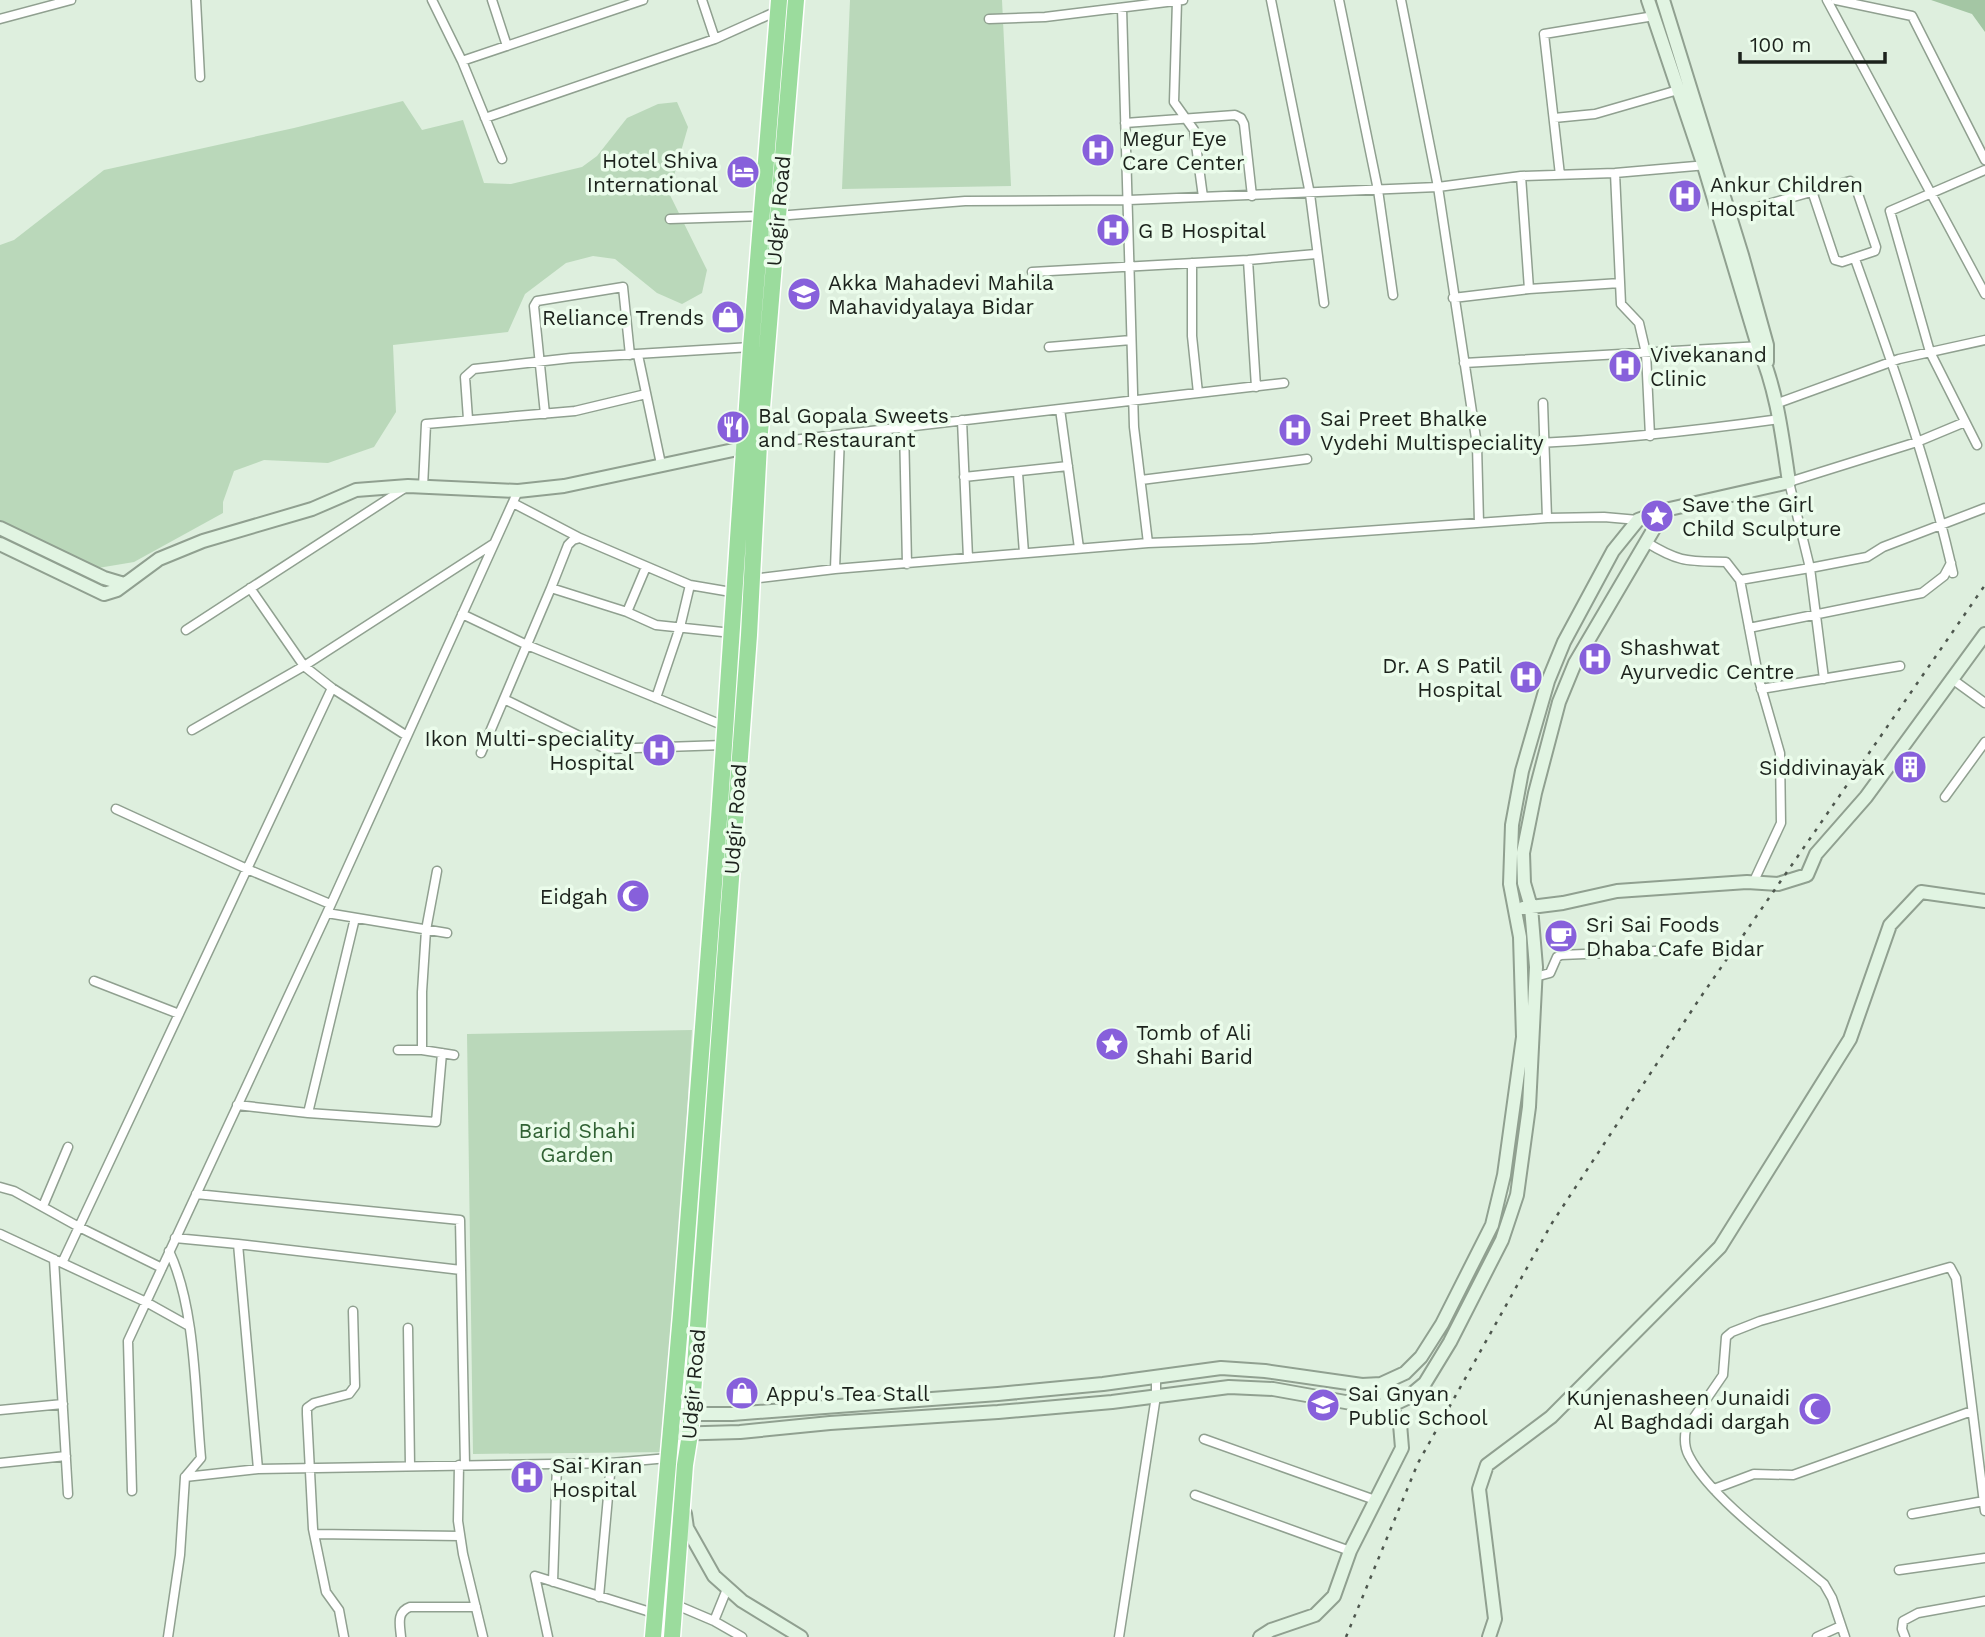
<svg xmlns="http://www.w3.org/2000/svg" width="1985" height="1637" font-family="'Work Sans',sans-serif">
	<rect width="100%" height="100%" fill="#deefde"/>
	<path fill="#bad8ba" d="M850,0H1002L1011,186L842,189Z
		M403,101L422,130L463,120L484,183L511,184L582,167L597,156L627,118L658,104L677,102L688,127L669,193L707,270L702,293L682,304L657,293L615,259L593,256L566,263L525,294L508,332L393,345L396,412L374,447L328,463L264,460L234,471L223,502V513L134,562L98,568L0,521V245L14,240L104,170L294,128Z
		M692,1030L667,1452L473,1454L467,1034Z"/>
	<path fill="#a4c6a4" d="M1931,0H1985V32L1972,14Z"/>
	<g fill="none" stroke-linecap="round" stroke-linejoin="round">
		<defs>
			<path id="street" d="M196,0L200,77
				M432,0L462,61L502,159
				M492,0L507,46
				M702,0L715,39
				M1271,0L1310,194L1324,303
				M1339,0L1378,190L1393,295
				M1401,0L1438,187L1477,445C1579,444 1679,433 1780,419
				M1827,0L1985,294
				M1836,0L1912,16L1985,160
				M1177,1L1174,102L1194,130L1203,197
				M1122,8L1134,427L1148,543
				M0,19L71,0
				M989,19L1045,17L1183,0
				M462,61L643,0
				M485,118L715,39L795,3
				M1554,118L1595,114L1678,90
				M1125,123L1235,115L1241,118L1244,124L1252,196
				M1615,173L1621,304L1639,323L1646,353L1650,436
				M1560,175L1544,34L1654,16
				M1729,215L1850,181L1855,185L1876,247L1875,251L1842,262L1835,260L1812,191
				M777,216L965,201L1129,200L1438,187L1521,176L1615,173L1707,165
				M670,219L764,216
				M1855,259C1892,362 1929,466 1953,573
				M1248,260L1256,387
				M1192,263V336L1198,393
				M1032,272L1248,260L1316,254
				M1529,289L1620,283
				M1453,298L1529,289L1521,176
				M1049,347L1131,340
				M638,355L661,464
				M1464,363L1761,346
				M1543,403L1547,518
				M1778,403L1899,359L1985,340
				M1060,409L1079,548
				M545,414L534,306L537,301L623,287L630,355
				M468,419L465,377L474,369L571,358L751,347
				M962,420L968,558
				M1965,422L1917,442L1789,482L1810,568L1867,557L1883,547L1985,508
				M904,427L907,564
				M759,444L1284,383
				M1477,445L1479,523
				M1977,445L1930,352L1890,211L1985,170
				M1018,473L1024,553
				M964,477L1068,466
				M1141,480L1307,459
				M423,487L426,424L575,411L646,394
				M513,503L580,538L690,585L737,593
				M1646,542C1680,563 1688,561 1726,562L1740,580L1759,680L1780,753L1781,823L1753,883
				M835,569L840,435
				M751,579L835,569L1148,543L1253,539L1547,518L1604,517L1638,520
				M1740,580L1810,568L1824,679
				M250,588L304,666L332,688
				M551,588L568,545L573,540L580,538
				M627,612L646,567
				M462,614L527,645L727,727
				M1749,628L1922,593L1944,576L1951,563
				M186,630L405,488
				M1952,679L1985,703
				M1761,689L1900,666
				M656,698L680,627L690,585
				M504,699L606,749L724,745
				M192,730L304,666L493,544
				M481,753L551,588L627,612L656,625L732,633
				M1945,797L1985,742
				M116,809L247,869L330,904
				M327,913L447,933
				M1535,977L1550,973L1557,957L1561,955L1679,950
				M94,981L179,1014
				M398,1050H422L454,1055
				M422,1050V992L426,930L437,871
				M237,1105L308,1113L436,1122L442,1053
				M308,1113L355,918
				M0,1187L14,1191L79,1227L162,1268
				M196,1194L460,1220L465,1465
				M43,1206L68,1147
				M0,1234L146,1302L189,1326
				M175,1238L238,1244
				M54,1259L68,1494
				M62,1263L332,688L407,736
				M408,1328L410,1466
				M0,1410L63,1404
				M1204,1439L1375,1500
				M0,1463L66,1456
				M459,1465L458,1521L463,1554L483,1637
				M258,1469L238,1244L461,1270
				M185,1477L258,1469L611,1463L668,1458
				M1714,1489L1754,1474L1793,1475L1972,1411
				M132,1491L128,1341L327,913L518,491
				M1195,1495L1350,1551
				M1912,1514L1984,1501
				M315,1534L460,1536
				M1899,1570L1985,1558
				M553,1582L557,1464
				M727,1589L714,1621L742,1637
				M599,1597L611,1463
				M674,1604L714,1621
				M168,1637L180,1555L185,1477L201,1458C195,1395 196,1308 169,1251
				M344,1637L339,1610L326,1592L313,1529L307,1414V1408L314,1403L349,1394L355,1386L353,1311
				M401,1637C400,1625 396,1612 410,1607H476
				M548,1637L535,1576L647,1611L673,1627
				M1119,1637L1156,1396V1376
				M1817,1637L1841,1626
				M1845,1637L1832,1598L1824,1584C1785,1551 1712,1500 1689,1456C1684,1447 1684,1439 1686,1429L1723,1375L1726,1337L1732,1332L1760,1321L1950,1267L1956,1278L1985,1511
				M1905,1637L1902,1629L1903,1621L1918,1613L1985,1601"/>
			<path id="secondary" d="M1663,0L1742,255L1767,345V362
				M0,528L104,578L124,584
				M0,544L104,594L117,590L159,559L203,541L312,509L356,490L408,486L518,491L564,486L752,446
				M1523,908L1563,903L1617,891L1747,882L1778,884L1807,875L1816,854L1866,797L1985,634
				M672,1414H732L998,1394L1103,1384L1221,1368L1265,1371L1362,1385L1381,1384L1405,1373L1421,1357L1442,1324L1492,1225L1504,1175L1523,1037L1520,937L1510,884L1512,825L1522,771L1548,681L1564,642L1613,551L1638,520L1665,510L1789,482C1782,435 1777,390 1758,346L1704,166L1648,0
				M670,1434L740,1432L830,1423L998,1412L1112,1402L1229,1387L1273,1389L1362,1405L1390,1406L1407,1398L1425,1383L1450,1342L1502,1240L1517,1195L1529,1107L1536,967L1531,907L1524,883L1523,853L1535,793L1559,702L1575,663L1665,510
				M685,1514L687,1528L714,1576L742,1601L801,1637
				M1260,1637L1271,1630L1315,1615L1334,1596L1350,1551L1402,1448L1400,1424L1390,1406L1381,1384
				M1489,1637L1495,1619L1479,1489L1487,1465L1551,1417L1720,1247L1850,1039L1890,925L1921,892L1985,901"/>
			<path id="highway" d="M653,1637L681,1314L719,819L751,347L779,0
				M672,1637L685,1465L690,1434L749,635L759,444L796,0"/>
		</defs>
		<use href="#street" stroke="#90a090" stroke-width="11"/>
		<use href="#secondary" stroke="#90a090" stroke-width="16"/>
		<use href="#highway" stroke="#fff" stroke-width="19"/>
		<use href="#street" stroke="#fff" stroke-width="8"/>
		<use href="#secondary" stroke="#e1f4e2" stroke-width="12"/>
		<use href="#highway" stroke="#9bdc9d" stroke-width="16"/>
		<path stroke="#4e574e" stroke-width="2.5" stroke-dasharray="3.5 7" stroke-linecap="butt" d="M1346,1637L1418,1463L1552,1223L1700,998L1985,585"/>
	</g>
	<defs>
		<symbol id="hospital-disc" viewBox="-11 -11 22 22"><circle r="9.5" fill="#8760db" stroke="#ebfceb"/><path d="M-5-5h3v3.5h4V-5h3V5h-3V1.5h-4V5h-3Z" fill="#fff"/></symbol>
		<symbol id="hotel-disc" viewBox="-11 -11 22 22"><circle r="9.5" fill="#8760db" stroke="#ebfceb"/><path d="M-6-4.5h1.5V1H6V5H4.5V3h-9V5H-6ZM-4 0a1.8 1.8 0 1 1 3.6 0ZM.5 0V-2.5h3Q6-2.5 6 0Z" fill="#fff"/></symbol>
		<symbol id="university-disc" viewBox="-11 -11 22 22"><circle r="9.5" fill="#8760db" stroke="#ebfceb"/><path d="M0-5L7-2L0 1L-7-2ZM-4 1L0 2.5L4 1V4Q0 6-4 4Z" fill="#fff"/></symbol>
		<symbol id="shop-disc" viewBox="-11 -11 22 22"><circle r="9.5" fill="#8760db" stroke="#ebfceb"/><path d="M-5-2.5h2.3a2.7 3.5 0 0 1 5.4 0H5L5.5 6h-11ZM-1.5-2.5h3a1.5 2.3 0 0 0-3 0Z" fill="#fff"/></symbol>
		<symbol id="restaurant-disc" viewBox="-11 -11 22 22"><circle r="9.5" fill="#8760db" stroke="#ebfceb"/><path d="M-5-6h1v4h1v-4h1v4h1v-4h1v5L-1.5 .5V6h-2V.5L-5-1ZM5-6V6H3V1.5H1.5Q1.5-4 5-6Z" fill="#fff"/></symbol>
		<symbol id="sight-disc" viewBox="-11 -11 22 22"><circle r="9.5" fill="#8760db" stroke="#ebfceb"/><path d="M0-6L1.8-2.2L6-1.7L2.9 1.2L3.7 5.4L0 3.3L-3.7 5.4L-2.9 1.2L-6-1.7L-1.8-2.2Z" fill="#fff"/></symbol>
		<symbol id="building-disc" viewBox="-11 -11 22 22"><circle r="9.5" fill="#8760db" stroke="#ebfceb"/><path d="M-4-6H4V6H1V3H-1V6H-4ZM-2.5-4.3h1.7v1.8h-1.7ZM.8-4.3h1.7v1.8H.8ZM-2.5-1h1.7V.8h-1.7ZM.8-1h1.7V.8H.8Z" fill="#fff"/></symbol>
		<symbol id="mosque-disc" viewBox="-11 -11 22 22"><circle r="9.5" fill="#8760db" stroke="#ebfceb"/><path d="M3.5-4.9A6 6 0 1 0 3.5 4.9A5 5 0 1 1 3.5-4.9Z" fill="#fff"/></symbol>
		<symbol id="cafe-disc" viewBox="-11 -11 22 22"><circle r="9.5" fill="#8760db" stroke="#ebfceb"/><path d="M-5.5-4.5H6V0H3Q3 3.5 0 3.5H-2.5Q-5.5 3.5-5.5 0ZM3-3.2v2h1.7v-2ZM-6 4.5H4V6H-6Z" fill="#fff"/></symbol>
		<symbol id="school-disc" viewBox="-11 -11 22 22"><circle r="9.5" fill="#8760db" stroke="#ebfceb"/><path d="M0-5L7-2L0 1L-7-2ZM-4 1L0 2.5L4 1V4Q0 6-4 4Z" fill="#fff"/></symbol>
	</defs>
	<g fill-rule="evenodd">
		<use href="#hospital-disc" x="1079" y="131" width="38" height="38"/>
		<use href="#hotel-disc" x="724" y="153" width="38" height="38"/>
		<use href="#hospital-disc" x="1666" y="177" width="38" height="38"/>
		<use href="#hospital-disc" x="1094" y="211" width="38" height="38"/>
		<use href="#university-disc" x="785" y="275" width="38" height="38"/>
		<use href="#shop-disc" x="709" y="298" width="38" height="38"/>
		<use href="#hospital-disc" x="1606" y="347" width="38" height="38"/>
		<use href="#restaurant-disc" x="714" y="408" width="38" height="38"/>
		<use href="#hospital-disc" x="1276" y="411" width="38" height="38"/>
		<use href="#sight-disc" x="1638" y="497" width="38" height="38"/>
		<use href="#hospital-disc" x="1576" y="640" width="38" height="38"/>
		<use href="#hospital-disc" x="1507" y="658" width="38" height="38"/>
		<use href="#hospital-disc" x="640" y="731" width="38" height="38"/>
		<use href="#building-disc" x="1891" y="748" width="38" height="38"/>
		<use href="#mosque-disc" x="614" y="877" width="38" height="38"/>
		<use href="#cafe-disc" x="1542" y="917" width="38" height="38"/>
		<use href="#sight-disc" x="1093" y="1025" width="38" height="38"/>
		<use href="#shop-disc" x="723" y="1374" width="38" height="38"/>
		<use href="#school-disc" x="1304" y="1386" width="38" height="38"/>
		<use href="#mosque-disc" x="1796" y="1390" width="38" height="38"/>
		<use href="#hospital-disc" x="508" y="1458" width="38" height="38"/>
	</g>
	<g text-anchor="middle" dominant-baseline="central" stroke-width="7" stroke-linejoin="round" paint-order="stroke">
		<g font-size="21" fill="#1c221c" stroke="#ebfceb" text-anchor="start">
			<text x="1122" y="138">Megur Eye<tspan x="1122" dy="24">Care Center</tspan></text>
			<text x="718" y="160" text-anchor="end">Hotel Shiva<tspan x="718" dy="24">International</tspan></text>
			<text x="1710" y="184">Ankur Children<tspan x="1710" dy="24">Hospital</tspan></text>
			<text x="1138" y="230">G B Hospital</text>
			<text x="828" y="282">Akka Mahadevi Mahila<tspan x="828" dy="24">Mahavidyalaya Bidar</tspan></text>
			<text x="704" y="317" text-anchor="end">Reliance Trends</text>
			<text x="1650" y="354">Vivekanand<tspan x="1650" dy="24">Clinic</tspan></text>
			<text x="758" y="415">Bal Gopala Sweets<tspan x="758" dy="24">and Restaurant</tspan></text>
			<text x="1320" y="418">Sai Preet Bhalke<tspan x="1320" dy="24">Vydehi Multispeciality</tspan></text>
			<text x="1682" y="504">Save the Girl<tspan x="1682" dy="24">Child Sculpture</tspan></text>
			<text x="1620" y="647">Shashwat<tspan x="1620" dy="24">Ayurvedic Centre</tspan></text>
			<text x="1502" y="665" text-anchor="end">Dr. A S Patil<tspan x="1502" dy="24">Hospital</tspan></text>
			<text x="634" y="738" text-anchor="end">Ikon Multi-speciality<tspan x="634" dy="24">Hospital</tspan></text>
			<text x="1885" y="767" text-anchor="end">Siddivinayak</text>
			<text x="608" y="896" text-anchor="end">Eidgah</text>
			<text x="1586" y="924">Sri Sai Foods<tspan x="1586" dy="24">Dhaba Cafe Bidar</tspan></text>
			<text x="1136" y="1032">Tomb of Ali<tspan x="1136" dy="24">Shahi Barid</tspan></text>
			<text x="766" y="1393">Appu's Tea Stall</text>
			<text x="1348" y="1393">Sai Gnyan<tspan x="1348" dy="24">Public School</tspan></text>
			<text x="1790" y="1397" text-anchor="end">Kunjenasheen Junaidi<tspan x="1790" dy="24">Al Baghdadi dargah</tspan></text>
			<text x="552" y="1465">Sai Kiran<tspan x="552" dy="24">Hospital</tspan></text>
		</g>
		<g font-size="21" fill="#1c221c" stroke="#ebfceb">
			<text transform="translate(778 211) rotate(-85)">Udgir Road</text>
			<text transform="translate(735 819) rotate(-86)">Udgir Road</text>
			<text transform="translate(693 1384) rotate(-85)">Udgir Road</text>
		</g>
		<g font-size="21" fill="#316234" stroke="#ebfceb">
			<text x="577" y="1130">Barid Shahi<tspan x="577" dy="24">Garden</tspan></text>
		</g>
	</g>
	<path d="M1740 52v10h145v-10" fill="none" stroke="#1c221c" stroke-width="3.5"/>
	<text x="1750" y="52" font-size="21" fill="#1c221c" stroke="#ebfceb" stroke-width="5" paint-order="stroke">100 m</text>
</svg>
